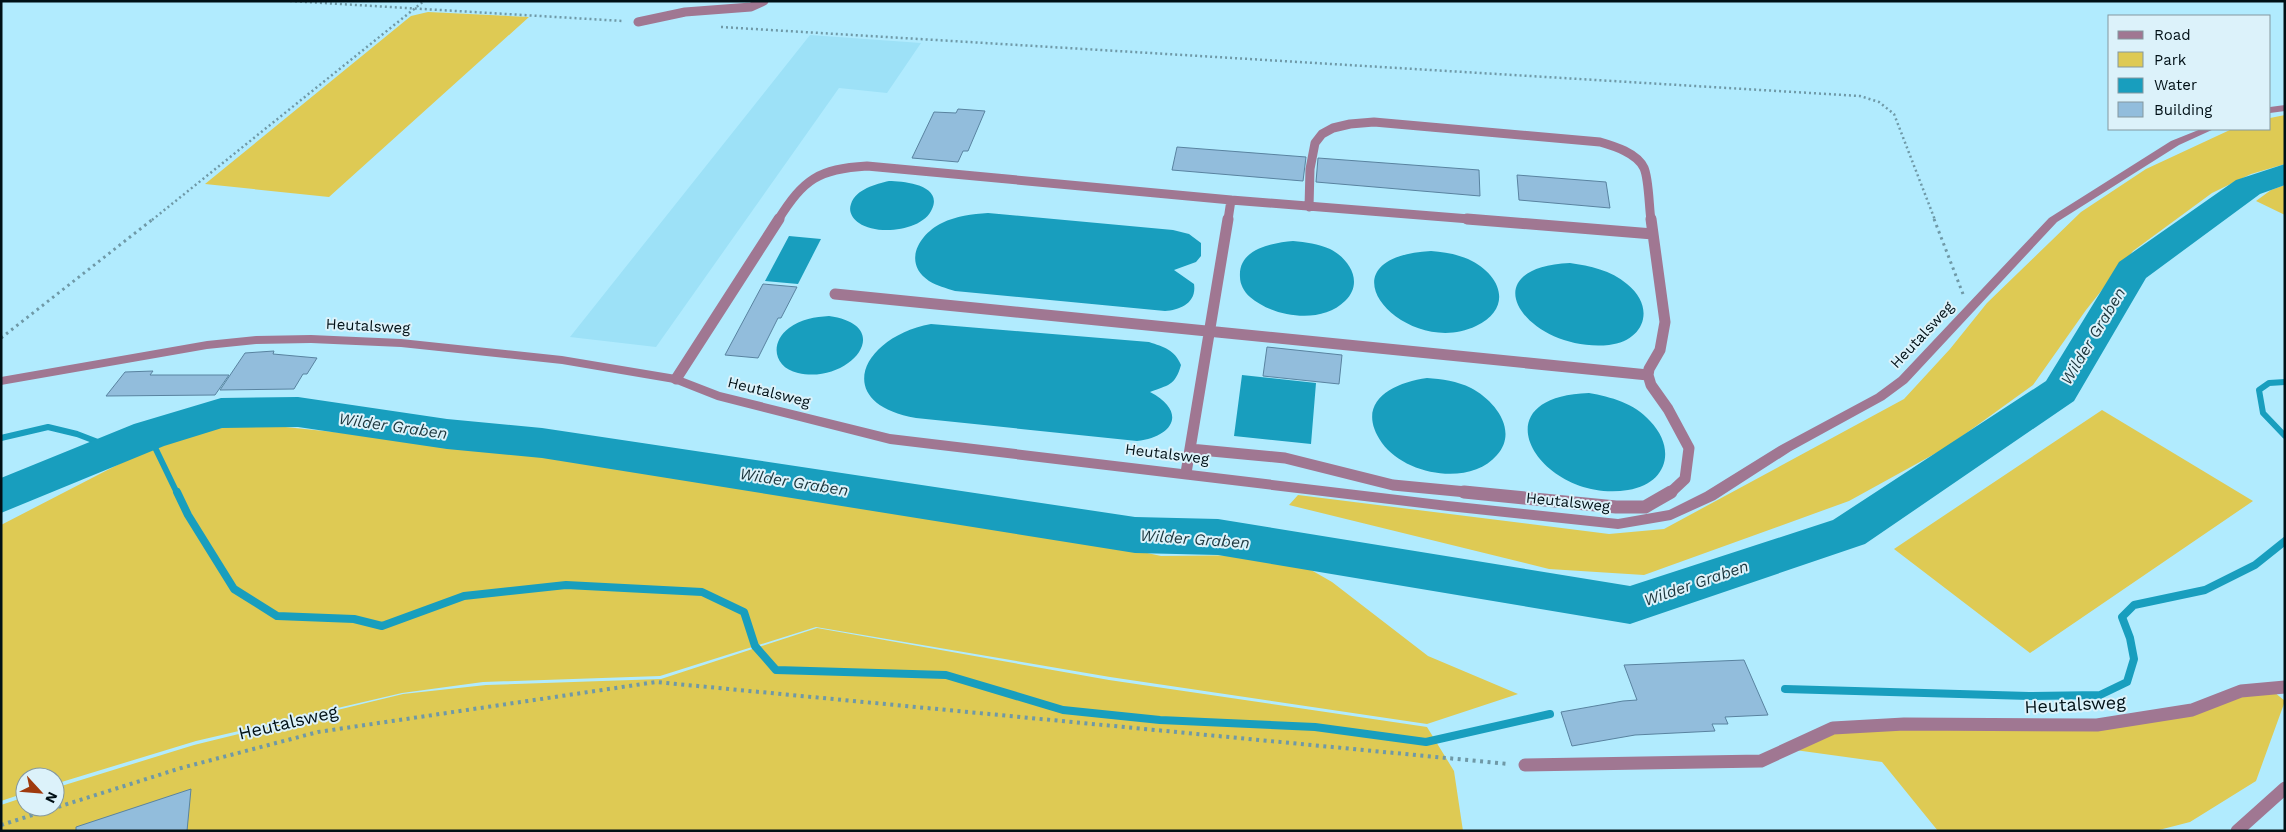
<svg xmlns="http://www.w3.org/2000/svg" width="2286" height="832" font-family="'Work Sans',sans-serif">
	<rect width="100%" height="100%" fill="#b1ebfe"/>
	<path fill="#9de1f7" d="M810,35L921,43L887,93L839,88L656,347L570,337Z"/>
	<path fill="#deca54" d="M428,12L529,17L329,197L205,184L411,16Z
		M2285,115V164L2251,174L2212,193L2133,251L2086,310L2033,385L1947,447L1849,501L1644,575L1549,569L1289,505L1298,495L1609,534L1664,529L1904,399L1950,349L1987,303L2081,212L2146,169L2232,129H2270V118Z
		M2285,185V215L2256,201L2271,190Z
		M2102,410L2253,501L2030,653L1894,549Z
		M266,425L498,449L649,474L959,512L1161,556L1285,555L1332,582L1428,656L1518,694L1427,724L1110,677L816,627L660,676L483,682L402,693L196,741L55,784V777H25V793L1,801V525L121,463L202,428Z
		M817,628L1109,680L1427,727L1454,771L1463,831H1V805L25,797V807H55V788L194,745L403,694L486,685L661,679Z
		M2274,692L2285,701L2256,781L2190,822L2155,831H1938L1882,762L1795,750L1834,732L1916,729H2102L2238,696Z"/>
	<path fill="#189ebe" d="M889,181C904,181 943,185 932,209C923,231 877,236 859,223C853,219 848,212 851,204C856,189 876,184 889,181Z
		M988,213L1173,230L1189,234L1201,243V256L1196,262L1174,270L1194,284C1197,303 1180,310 1165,311L955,291C946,288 937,286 929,281C902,263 919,234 942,223C956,216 972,214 988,213Z
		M789,236L821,239L798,284L765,281Z
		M1293,241C1306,242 1318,244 1330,249C1350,259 1364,283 1345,301C1321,325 1273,317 1250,297C1244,292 1240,284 1240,277C1238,249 1271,243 1293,241Z
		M1431,251C1444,252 1456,254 1468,259C1501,274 1514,308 1476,326C1406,360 1312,258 1431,251Z
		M1570,263C1590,266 1611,270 1627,284C1656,307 1645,341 1609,345C1528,353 1466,268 1570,263Z
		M829,316C898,326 849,385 798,373C774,368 769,343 789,328C801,319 815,317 829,316Z
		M931,324L1149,342C1164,347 1175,350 1181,365C1175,386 1168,385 1150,392C1188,412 1173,437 1137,441L916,418C831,403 861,337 931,324Z
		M1242,375L1316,383L1311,444L1234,436Z
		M1427,378C1442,379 1457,381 1471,388C1494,400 1519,430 1497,455C1470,487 1405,475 1382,443C1354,403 1391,383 1427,378Z
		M1589,393C1611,397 1634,403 1650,421C1677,449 1667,484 1628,490C1542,504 1473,397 1589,393Z"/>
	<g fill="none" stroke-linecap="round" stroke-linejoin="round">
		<path stroke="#189ebe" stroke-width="6" d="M2285,382L2269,383L2259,390L2263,413L2285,436
			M149,435L177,493
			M1,438L48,427L77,434L116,449"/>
		<path stroke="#189ebe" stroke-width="8" d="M177,492L188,515L234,589L277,616L354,619L382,626L464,596L566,585L702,592L744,612L755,646L776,670L946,675L1063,710L1160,720L1315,727L1426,742L1550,714
			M1785,689L2029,696L2100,695L2127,682L2134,659L2130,638L2122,617L2134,605L2205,590L2255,565L2285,541"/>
		<path fill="#189ebe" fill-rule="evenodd" d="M2285,164V185L2260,194L2146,278L2074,401L1865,544L1630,624L1218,555L1135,553L542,458L447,449L298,427L222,428L164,446L1,513V478L134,424L221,398L298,397L447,419L542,428L1135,517L1218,519L1630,586L1833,520L2046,381L2119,262L2236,180Z"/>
	</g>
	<path fill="#92bddc" stroke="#5983a0" d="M958,109L985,111L968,151H963L958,162L912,158L934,112L956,113Z
		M1177,147L1306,157L1303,181L1172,170Z
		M1318,158L1479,170L1480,196L1316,182Z
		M1517,175L1606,182L1610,208L1519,200Z
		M763,284L797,287L781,318H778L758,358L725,355Z
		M1267,347L1342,355L1339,384L1263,376Z
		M274,351L273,354L317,358L307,374H303L294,389L220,390L245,353Z
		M153,371L150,375H229L215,395L106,396L125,372Z
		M1744,660L1768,715L1725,717L1728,724H1712L1715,731L1635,735L1572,746L1561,712L1623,701L1637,700L1624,665Z
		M191,789L187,831H76V827Z"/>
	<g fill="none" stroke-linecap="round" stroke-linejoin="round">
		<path stroke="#6f99a7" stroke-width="2.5" stroke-dasharray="2 3" stroke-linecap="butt" d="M290,1L623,21
			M721,27L1860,96L1879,102L1894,114L1935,220
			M152,220L424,1"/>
		<path stroke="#6f99a7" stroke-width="3" stroke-dasharray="2.5 4" stroke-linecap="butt" d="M1934,219L1963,294
			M1,338L153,219"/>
		<path stroke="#6f99a7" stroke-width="4" stroke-dasharray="3 4.5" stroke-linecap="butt" d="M1,825L181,768L318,732L656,682L1509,764"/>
		<path stroke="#a07792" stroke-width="9" d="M638,22L685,12L751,7L764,1
			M1309,207L1310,169L1315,143L1322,134L1333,128L1350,124L1374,122L1600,142C1614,146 1637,153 1644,168C1649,179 1649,208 1651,220
			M778,220C804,179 818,169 867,166L1231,200L1482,220
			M1228,220L1231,200"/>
		<path stroke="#a07792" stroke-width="11" d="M1467,219L1653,234
			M1651,219L1665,322L1660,350L1649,369L1648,375L1651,385L1668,409L1689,448L1685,479L1670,493
			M835,294L1648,375
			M676,379L779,219
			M1190,449L1285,458L1393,485L1477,493
			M1186,473L1228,219"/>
		<path stroke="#a07792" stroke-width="13" d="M1464,492L1616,507H1645L1671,492
			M1525,765L1761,761L1833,728L1904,724L2097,725L2192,710L2241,691L2285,687
			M2237,831L2285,788"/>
		<path fill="#a07792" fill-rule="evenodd" d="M2285,105V111L2270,113V107Z
			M2201,129H2214L2179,145L2057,222L1907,383L1884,400L1791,451L1715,500L1671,520L1618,529L1448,511L890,444L717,400L674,383L562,364L401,347L311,343L256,344L207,349L1,385V377L207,341L256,336L311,335L401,339L562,356L676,375L720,392L890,434L1448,501L1618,519L1669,510L1705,492L1781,445L1876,394L1899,377L2049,218L2171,141Z"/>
	</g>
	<g text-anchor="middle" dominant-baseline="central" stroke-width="4" stroke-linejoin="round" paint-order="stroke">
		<g font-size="15" fill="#001016" stroke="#dcf2fa">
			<text transform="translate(368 326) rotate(3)">Heutalsweg</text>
			<text transform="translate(1922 335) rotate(-47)">Heutalsweg</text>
			<text transform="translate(769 392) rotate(14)">Heutalsweg</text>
			<text transform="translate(1167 454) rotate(7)">Heutalsweg</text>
			<text transform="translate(1568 502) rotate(6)">Heutalsweg</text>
		</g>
		<g font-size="16" font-style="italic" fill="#1c363d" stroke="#dcf2fa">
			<text transform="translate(2093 336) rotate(-59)">Wilder Graben</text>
			<text transform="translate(393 426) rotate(8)">Wilder Graben</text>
			<text transform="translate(794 482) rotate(9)">Wilder Graben</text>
			<text transform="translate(1195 539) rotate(4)">Wilder Graben</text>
			<text transform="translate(1696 583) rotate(-19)">Wilder Graben</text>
		</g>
		<g font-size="18" fill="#001016" stroke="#dcf2fa">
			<text transform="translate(2075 704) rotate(-3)">Heutalsweg</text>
			<text transform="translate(288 722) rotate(-13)">Heutalsweg</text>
		</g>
	</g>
	<rect width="2286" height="832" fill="none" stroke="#001016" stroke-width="5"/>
	<rect x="2108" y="15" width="162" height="115" fill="#dcf2fa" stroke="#84989f"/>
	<rect x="2118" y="31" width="25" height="8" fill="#a07792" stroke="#84989f"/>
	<text x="2154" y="40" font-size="15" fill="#001016">Road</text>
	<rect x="2118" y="52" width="25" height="15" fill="#deca54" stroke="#84989f"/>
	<text x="2154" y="65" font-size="15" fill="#001016">Park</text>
	<rect x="2118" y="78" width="25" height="15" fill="#189ebe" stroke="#84989f"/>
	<text x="2154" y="90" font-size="15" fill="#001016">Water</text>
	<rect x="2118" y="102" width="25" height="15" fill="#92bddc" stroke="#84989f"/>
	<text x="2154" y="115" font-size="15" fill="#001016">Building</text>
	<g transform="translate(40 792) rotate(116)"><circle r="24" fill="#dcf2fa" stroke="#84989f"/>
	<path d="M0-4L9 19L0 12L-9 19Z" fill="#9f3a0e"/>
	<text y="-8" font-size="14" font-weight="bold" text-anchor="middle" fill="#001016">N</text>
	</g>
</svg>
